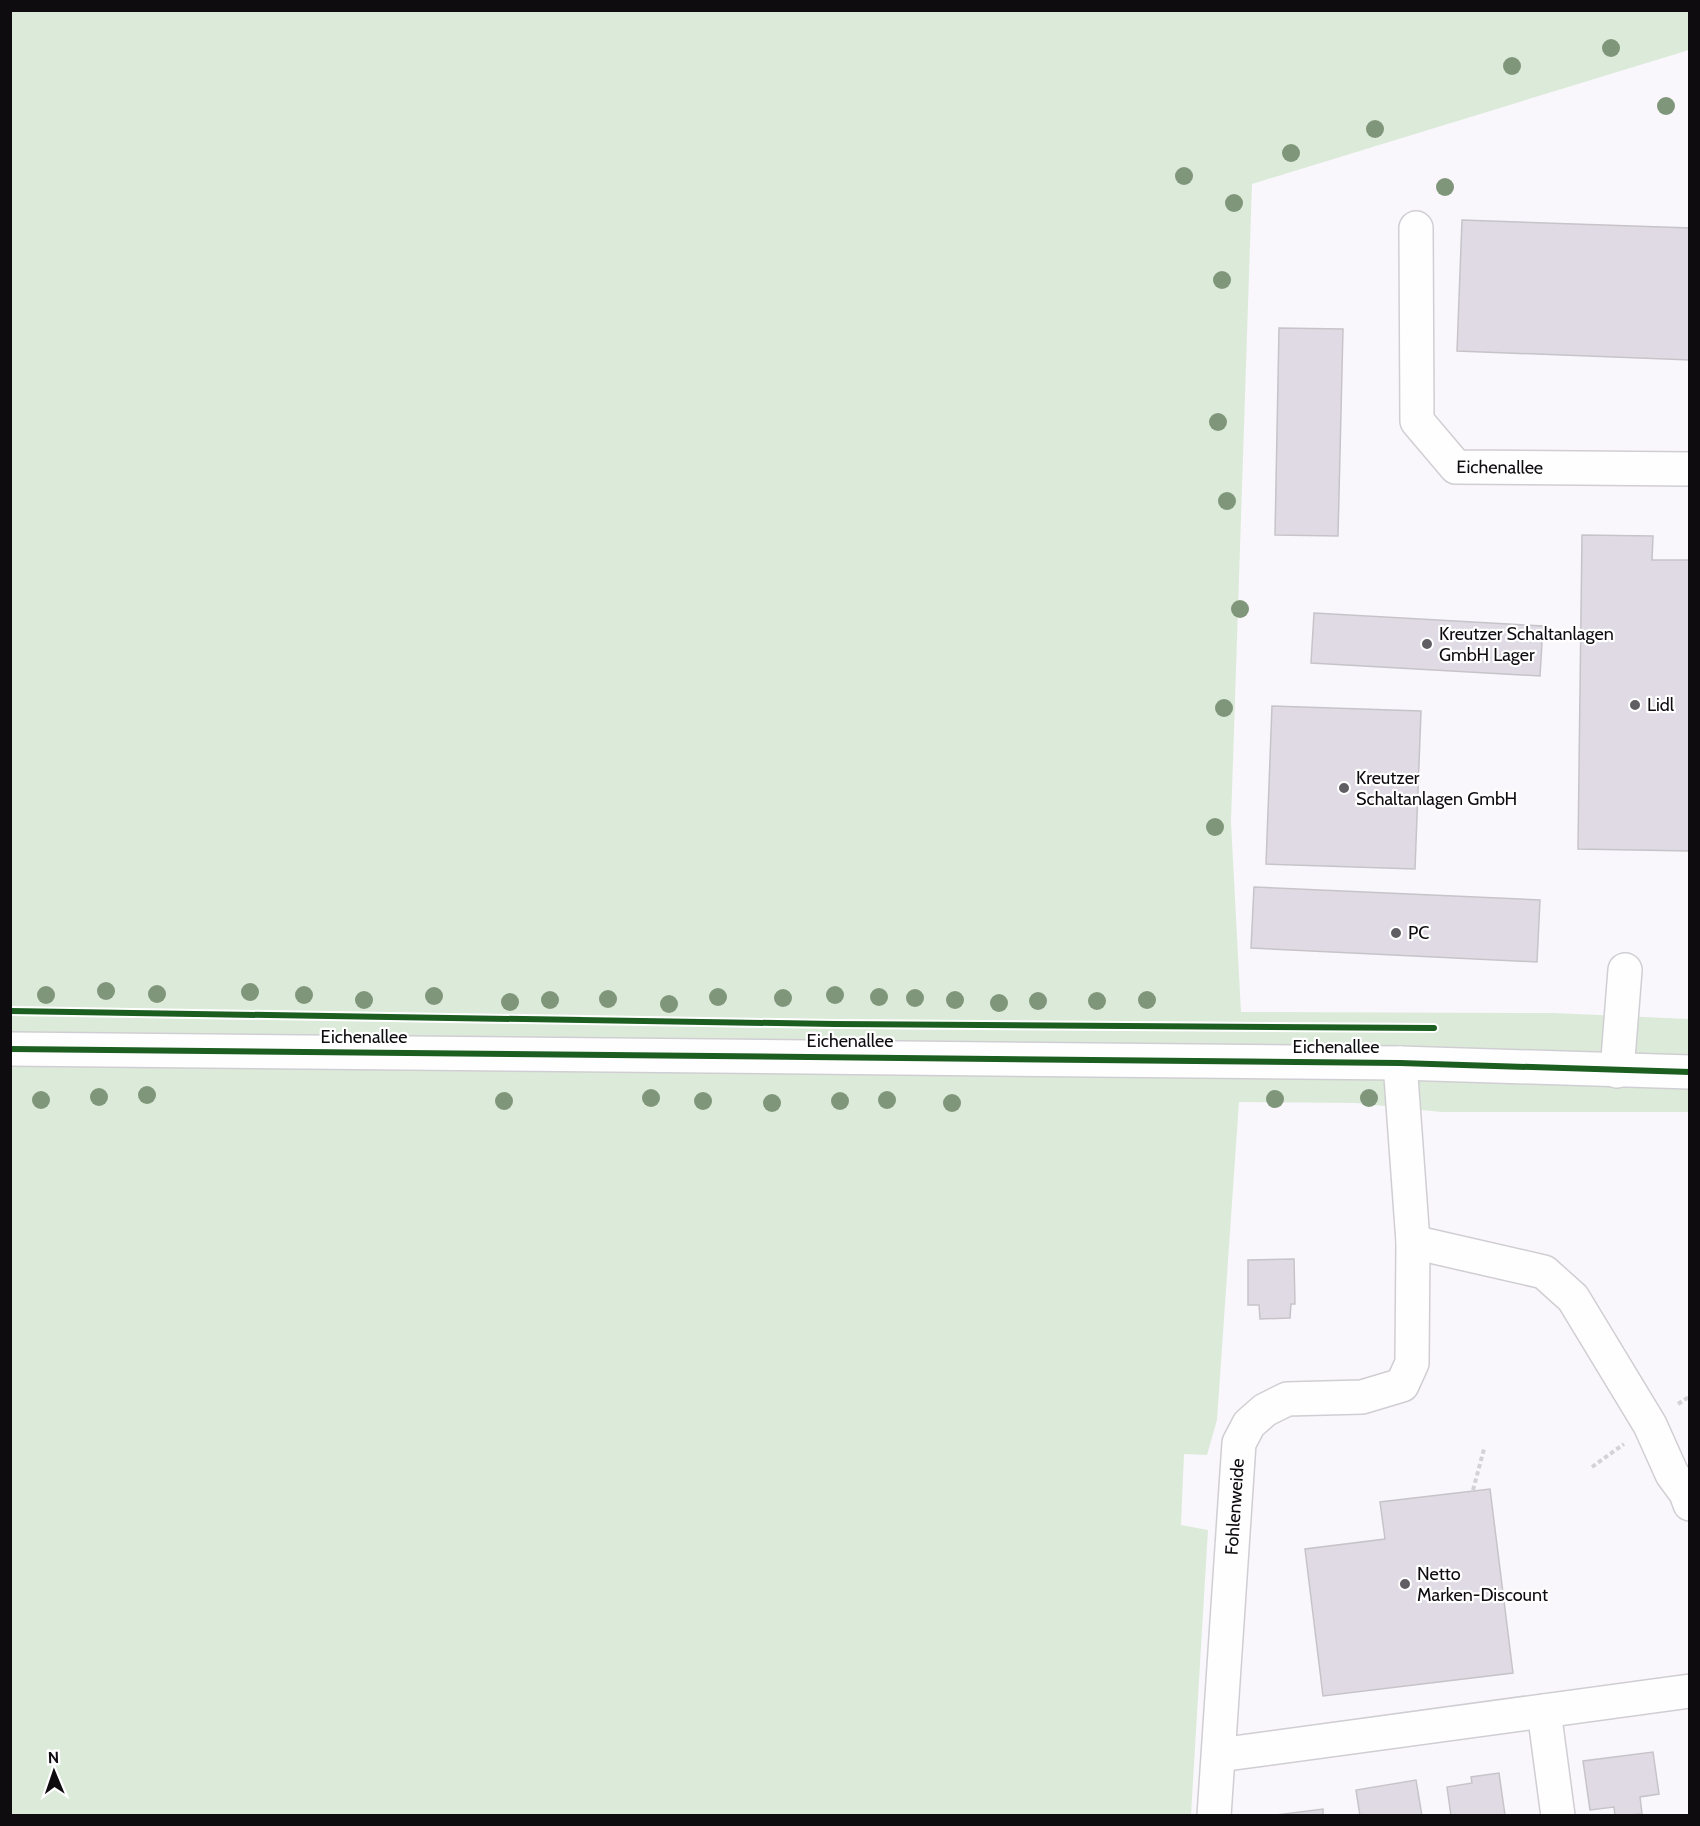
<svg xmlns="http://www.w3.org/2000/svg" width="1700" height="1826" font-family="Cabin,sans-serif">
	<rect width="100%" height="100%" fill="#faf7fc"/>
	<path fill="#dcebd9" d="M11,11H1689V50L1252,184L1231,822L1241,1012L1554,1013L1689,1019L1690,1112H1441L1355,1103L1239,1102L1217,1420L1207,1455L1184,1454L1181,1525L1208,1530L1191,1815L11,1816Z"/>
	<path fill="#e0dae4" stroke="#c7c4c9" stroke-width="1.5" d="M1462,220L1690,228V360L1457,351Z
		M1279,328L1343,329L1338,536L1275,535Z
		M1582,535L1653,536L1652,560H1690V851L1578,849Z
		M1314,613L1543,626L1540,676L1311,663Z
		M1272,706L1421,711L1415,869L1266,864Z
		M1254,887L1540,900L1537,962L1251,948Z
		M1294,1259L1295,1304H1291L1290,1318L1260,1319L1259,1305H1248V1260Z
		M1490,1489L1513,1673L1323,1696L1305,1549L1385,1539L1380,1502Z
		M1653,1752L1659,1794L1640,1797L1642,1814L1615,1816L1614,1807L1590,1810L1583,1761Z
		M1499,1773L1505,1815L1451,1816L1447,1787L1472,1783L1471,1777Z
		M1416,1780L1422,1816H1360L1356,1790Z
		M1323,1809V1816H1268Z"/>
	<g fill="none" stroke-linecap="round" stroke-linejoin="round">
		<defs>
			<g id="minor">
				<path id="s1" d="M1416,228L1417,421L1456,467L1690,469"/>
				<path d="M10,1049L1400,1063L1690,1072"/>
				<path d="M1617,1071L1625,970"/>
				<path d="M1413,1242L1544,1272L1573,1298L1650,1425L1672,1474L1686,1493L1690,1504"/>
				<path d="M1544,1711L1558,1816"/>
				<path d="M1219,1755L1690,1691"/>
				<path id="s2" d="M1214,1816L1239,1443L1249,1424L1265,1410L1287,1399L1362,1397L1402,1385L1412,1363L1413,1242L1400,1063"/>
			</g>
		</defs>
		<use href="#minor" stroke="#d0ced2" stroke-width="36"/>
		<path stroke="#d4d2d4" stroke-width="4" stroke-dasharray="4.5 3" stroke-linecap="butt" d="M1678,1404L1690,1396
			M1592,1467L1624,1444
			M1473,1490L1484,1449"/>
		<use href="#minor" stroke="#fefeff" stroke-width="33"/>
		<defs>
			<path id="cycleway" d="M10,1011L835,1024L1434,1028
				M10,1049L1400,1063L1690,1072"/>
		</defs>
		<use href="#cycleway" stroke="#fff" stroke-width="10"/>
		<use href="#cycleway" stroke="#1b5e20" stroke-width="6"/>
	</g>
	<g fill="#80967b">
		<circle cx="1611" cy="48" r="9"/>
		<circle cx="1512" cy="66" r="9"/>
		<circle cx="1666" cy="106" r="9"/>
		<circle cx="1375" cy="129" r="9"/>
		<circle cx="1291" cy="153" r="9"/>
		<circle cx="1184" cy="176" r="9"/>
		<circle cx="1445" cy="187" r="9"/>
		<circle cx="1234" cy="203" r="9"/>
		<circle cx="1222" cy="280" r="9"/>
		<circle cx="1218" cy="422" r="9"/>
		<circle cx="1227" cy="501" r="9"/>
		<circle cx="1240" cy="609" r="9"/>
		<circle cx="1224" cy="708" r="9"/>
		<circle cx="1215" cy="827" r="9"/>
		<circle cx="106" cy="991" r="9"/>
		<circle cx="250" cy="992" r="9"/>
		<circle cx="157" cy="994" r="9"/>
		<circle cx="46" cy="995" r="9"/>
		<circle cx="304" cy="995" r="9"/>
		<circle cx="835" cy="995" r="9"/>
		<circle cx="434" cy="996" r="9"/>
		<circle cx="718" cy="997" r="9"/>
		<circle cx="879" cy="997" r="9"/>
		<circle cx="783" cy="998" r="9"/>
		<circle cx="915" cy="998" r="9"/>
		<circle cx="608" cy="999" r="9"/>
		<circle cx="364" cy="1000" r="9"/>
		<circle cx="550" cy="1000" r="9"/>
		<circle cx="955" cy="1000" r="9"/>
		<circle cx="1147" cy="1000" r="9"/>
		<circle cx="1038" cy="1001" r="9"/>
		<circle cx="1097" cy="1001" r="9"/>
		<circle cx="510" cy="1002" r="9"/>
		<circle cx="999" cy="1003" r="9"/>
		<circle cx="669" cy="1004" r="9"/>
		<circle cx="147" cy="1095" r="9"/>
		<circle cx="99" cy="1097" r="9"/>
		<circle cx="651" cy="1098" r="9"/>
		<circle cx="1369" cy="1098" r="9"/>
		<circle cx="1275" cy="1099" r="9"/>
		<circle cx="41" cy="1100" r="9"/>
		<circle cx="887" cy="1100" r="9"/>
		<circle cx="504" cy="1101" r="9"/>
		<circle cx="703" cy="1101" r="9"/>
		<circle cx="840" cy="1101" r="9"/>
		<circle cx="772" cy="1103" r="9"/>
		<circle cx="952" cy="1103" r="9"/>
	</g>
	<g fill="#615e63" stroke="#fff" stroke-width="2">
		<circle cx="1427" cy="644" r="6"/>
		<circle cx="1635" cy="705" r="6"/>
		<circle cx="1344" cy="788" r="6"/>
		<circle cx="1396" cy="933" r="6"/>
		<circle cx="1405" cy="1584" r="6"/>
	</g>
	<g text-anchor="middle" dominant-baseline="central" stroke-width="4.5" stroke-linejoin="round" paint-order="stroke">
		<g font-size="18" fill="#0f0c10" stroke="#fff">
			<text stroke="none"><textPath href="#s1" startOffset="297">Eichenallee</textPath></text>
			<text x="364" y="1037">Eichenallee</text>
			<text x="850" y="1041">Eichenallee</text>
			<text x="1336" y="1047">Eichenallee</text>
			<text stroke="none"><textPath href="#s2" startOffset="310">Fohlenweide</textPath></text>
		</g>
		<g font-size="18" fill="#0f0c10" stroke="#fff" text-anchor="start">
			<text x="1439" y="634">Kreutzer Schaltanlagen<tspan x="1439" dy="21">GmbH Lager</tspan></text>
			<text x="1647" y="705">Lidl</text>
			<text x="1356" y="778">Kreutzer<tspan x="1356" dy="21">Schaltanlagen GmbH</tspan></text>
			<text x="1408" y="933">PC</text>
			<text x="1417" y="1574">Netto<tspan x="1417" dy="21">Marken-Discount</tspan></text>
		</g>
	</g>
	<rect width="1700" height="1826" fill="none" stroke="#0f0c10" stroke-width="24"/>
	<g transform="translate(54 1772) rotate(358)" stroke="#ffffff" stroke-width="4.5" paint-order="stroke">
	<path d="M0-4.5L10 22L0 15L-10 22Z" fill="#0f0c10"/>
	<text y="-9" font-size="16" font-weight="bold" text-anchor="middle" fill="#0f0c10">N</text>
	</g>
</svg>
